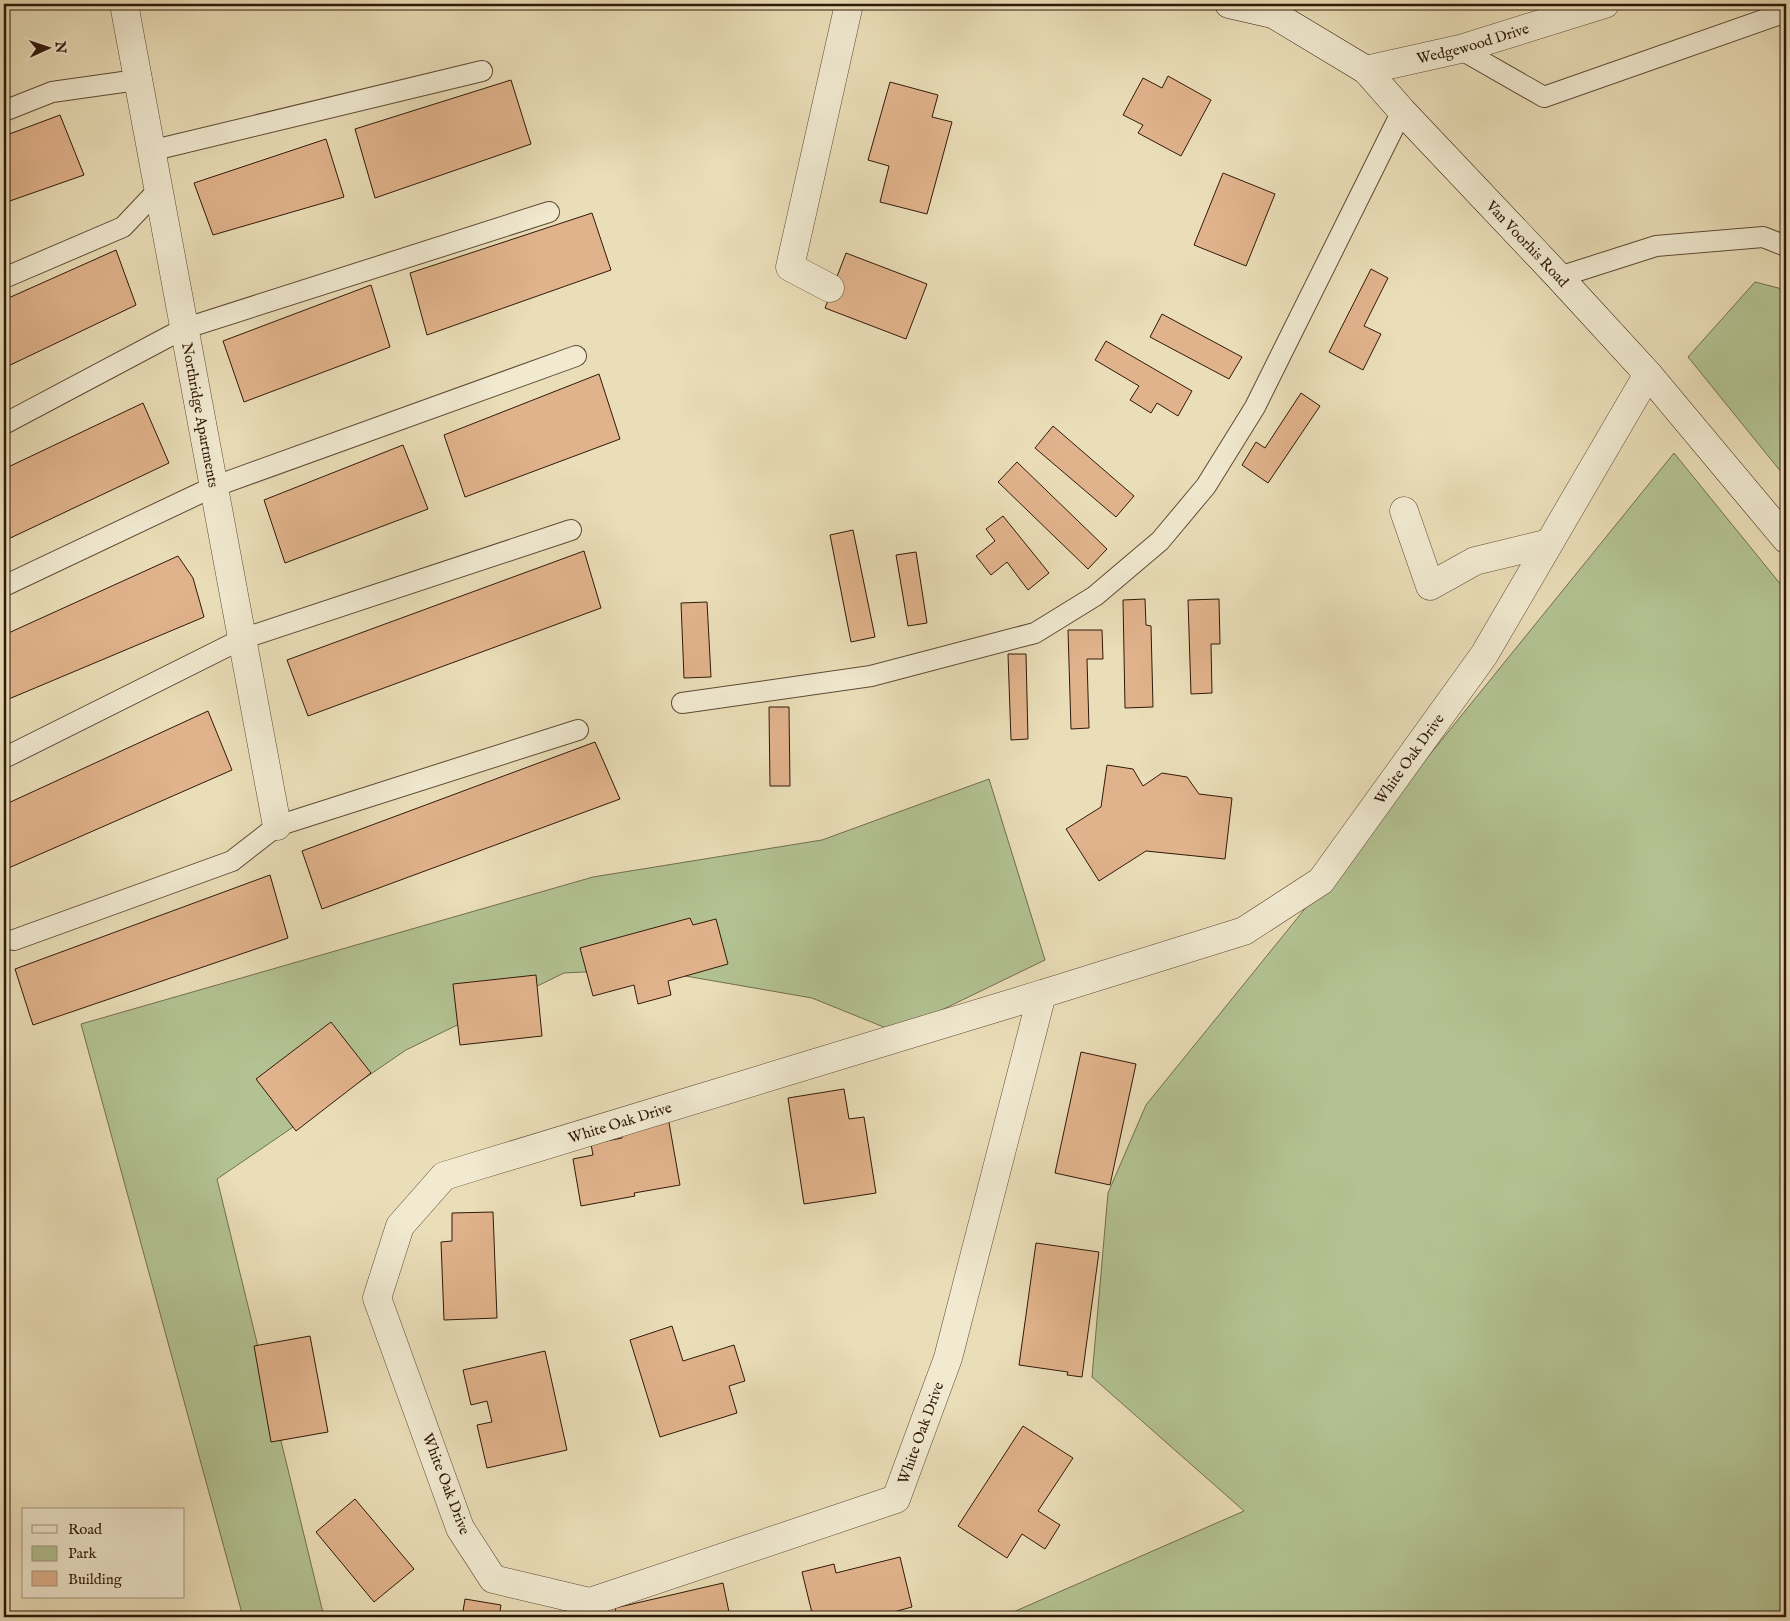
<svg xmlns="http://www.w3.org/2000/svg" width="1790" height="1621" font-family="'IM FELL English',serif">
	<rect width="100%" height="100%" fill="#eadeb8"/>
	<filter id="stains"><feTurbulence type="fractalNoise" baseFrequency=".004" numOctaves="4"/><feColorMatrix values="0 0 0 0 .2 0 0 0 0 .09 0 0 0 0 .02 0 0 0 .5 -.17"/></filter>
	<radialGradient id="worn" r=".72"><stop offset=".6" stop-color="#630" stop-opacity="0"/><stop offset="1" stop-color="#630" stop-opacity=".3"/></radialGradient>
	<path fill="#b3c292" stroke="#726e4e" d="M1755,282L1786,290V478L1688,357Z
		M1674,453L1786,591V1617H1002L1244,1511L1092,1377L1108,1193L1146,1105Z
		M989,779L1045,960L896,1032L812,998L645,969L564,973L406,1050L217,1179L324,1617H243L81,1024L593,877L822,840Z"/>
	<path fill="#e1b38c" stroke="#301909" d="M1168,76L1211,100L1181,156L1138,133L1143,125L1123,115L1143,78L1162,88Z
		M511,80L531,144L375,198L355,129Z
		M890,82L938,95L932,117L952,122L927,214L880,202L889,166L868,160Z
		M60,115L84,175L4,203V136Z
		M326,139L344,197L213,235L194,183Z
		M1223,173L1275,194L1246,266L1194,245Z
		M592,213L611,270L427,335L410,273Z
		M116,250L136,305L4,368V300Z
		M846,253L927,284L906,339L825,308Z
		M1371,269L1388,278L1364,326L1381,334L1363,370L1329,352Z
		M371,285L390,347L244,402L223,341Z
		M1162,314L1242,357L1229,379L1150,337Z
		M1106,341L1192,391L1178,416L1157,403L1151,413L1130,400L1139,386L1095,360Z
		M599,374L620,439L465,497L444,435Z
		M1301,393L1320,406L1268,483L1242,465L1256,442L1265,448Z
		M143,403L169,463L4,541V469Z
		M1053,426L1134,496L1116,517L1035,448Z
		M403,445L428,509L285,563L264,500Z
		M1017,462L1107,549L1088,569L998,482Z
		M1003,516L1049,573L1028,590L1007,562L991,575L976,556L995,541L986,529Z
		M853,530L875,637L851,642L830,535Z
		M584,551L601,608L308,716L287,660Z
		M916,552L927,623L908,626L896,555Z
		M178,556L193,578L204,617L4,701V635Z
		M1145,599L1146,625L1151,626L1153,707L1125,708L1123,600Z
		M1219,599L1220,644H1211L1212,693L1191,694L1188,600Z
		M707,602L711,677L684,678L681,603Z
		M1068,630H1102L1103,659H1087L1089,728L1071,729Z
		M1008,654H1026L1028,739L1011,740Z
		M769,707H789L790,786H770Z
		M208,711L232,770L4,870V805Z
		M595,742L620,799L322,909L302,851Z
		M1107,765L1133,769L1143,786L1162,773L1187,777L1199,794L1232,798L1225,859L1146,851L1099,881L1066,829L1101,807Z
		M270,875L288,938L33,1025L15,969Z
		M690,918L693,925L716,919L728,964L668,981L671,995L638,1004L634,985L593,996L580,948Z
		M536,975L542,1036L460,1045L453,984Z
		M331,1022L371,1073L296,1131L256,1079Z
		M1081,1052L1136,1064L1110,1185L1055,1173Z
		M844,1089L849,1119L864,1117L876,1193L804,1204L788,1098Z
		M668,1117L680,1185L634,1193L635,1196L581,1206L573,1159L593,1155L591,1144L622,1138L620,1126Z
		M493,1212L497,1318L444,1320L441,1242L452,1241V1213Z
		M1036,1243L1099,1252L1082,1377L1067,1375L1068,1372L1019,1365Z
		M672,1326L683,1361L734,1345L745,1381L729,1386L737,1413L660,1437L630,1340Z
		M310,1336L328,1432L271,1442L254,1346Z
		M545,1351L567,1450L487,1468L477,1425L492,1422L487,1401L471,1405L463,1370Z
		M1023,1426L1073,1458L1038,1511L1060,1525L1045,1549L1022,1534L1007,1558L958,1526Z
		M355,1499L414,1569L374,1602L316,1532Z
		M900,1557L912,1607L886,1614L887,1617H813L802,1572L834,1564L836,1573Z
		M723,1583L730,1617H617L615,1608Z
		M465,1599L501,1605L499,1617H462Z"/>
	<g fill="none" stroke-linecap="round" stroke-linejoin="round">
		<defs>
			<path id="lane" d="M1460,49L1544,97L1786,12
				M4,111L52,92L137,80
				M150,151L482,71
				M1559,277L1656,246L1763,237L1786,246
				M4,278L123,227L158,190
				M4,424L183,329L549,212
				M4,586L213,487L576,356
				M682,703L871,676L1035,633L1095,596L1160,541L1206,486L1255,407L1402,111
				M4,758L242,639L571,530
				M14,940L232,861L277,826L578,730"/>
			<g id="street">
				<path id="s1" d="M124,4L277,826"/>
				<path id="s2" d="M1366,70L1460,49L1605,4"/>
				<path d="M830,288L790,267L849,4"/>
				<path d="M1404,511L1430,586L1475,561L1549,543"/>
				<path d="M1042,994L948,1358L896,1499L590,1602L493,1579L460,1528L377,1298L400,1226L444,1176Z"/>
				<path id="s3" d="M1042,994L1244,931L1321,881L1484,655L1648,374"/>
			</g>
			<g id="secondary">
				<path id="s4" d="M1229,4L1273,14L1366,70L1402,111L1559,277L1648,374L1786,539"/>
			</g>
		</defs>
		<use href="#lane" stroke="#5e4a35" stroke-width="22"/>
		<use href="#street" stroke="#5e4a35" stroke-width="29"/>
		<use href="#secondary" stroke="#301909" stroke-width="29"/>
		<use href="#lane" stroke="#f1ead1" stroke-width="20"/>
		<use href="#street" stroke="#f1ead1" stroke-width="28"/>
		<use href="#secondary" stroke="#f1ead1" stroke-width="28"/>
	</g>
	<g text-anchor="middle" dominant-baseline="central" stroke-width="4" stroke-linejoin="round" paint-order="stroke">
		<g font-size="15" fill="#301909" stroke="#f1ead1">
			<text stroke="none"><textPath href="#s2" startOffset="110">Wedgewood Drive</textPath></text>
			<text stroke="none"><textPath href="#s4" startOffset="391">Van Voorhis Road</textPath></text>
			<text stroke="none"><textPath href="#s1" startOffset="418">Northridge Apartments</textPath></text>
			<text stroke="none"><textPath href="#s3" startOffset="454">White Oak Drive</textPath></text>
			<text transform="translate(620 1123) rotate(-17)">White Oak Drive</text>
			<text transform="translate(921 1433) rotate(-70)">White Oak Drive</text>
			<text transform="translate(446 1484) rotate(69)">White Oak Drive</text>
		</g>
	</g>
	<rect width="1790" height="1621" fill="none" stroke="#eadeb8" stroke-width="20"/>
	<rect x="5" y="5" width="1780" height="1611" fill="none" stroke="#301909" stroke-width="2.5"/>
	<rect x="10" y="10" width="1770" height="1601" fill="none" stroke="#301909"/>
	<rect x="22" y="1508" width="162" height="90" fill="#f1ead1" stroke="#a49681"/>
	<rect x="32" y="1525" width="25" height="8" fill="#f1ead1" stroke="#a49681"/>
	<text x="68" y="1534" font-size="15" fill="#301909">Road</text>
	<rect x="32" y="1546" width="25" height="15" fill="#b3c292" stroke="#a49681"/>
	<text x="68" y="1558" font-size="15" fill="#301909">Park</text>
	<rect x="32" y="1571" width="25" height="15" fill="#e1b38c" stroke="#a49681"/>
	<text x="68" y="1584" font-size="15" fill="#301909">Building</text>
	<g transform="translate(48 48) rotate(87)" stroke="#f1ead1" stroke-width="4" paint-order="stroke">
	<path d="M0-4L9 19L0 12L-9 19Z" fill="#301909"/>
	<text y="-8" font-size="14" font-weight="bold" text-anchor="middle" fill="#301909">N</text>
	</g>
	<rect width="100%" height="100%" filter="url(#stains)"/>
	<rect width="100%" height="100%" fill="url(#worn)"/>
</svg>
